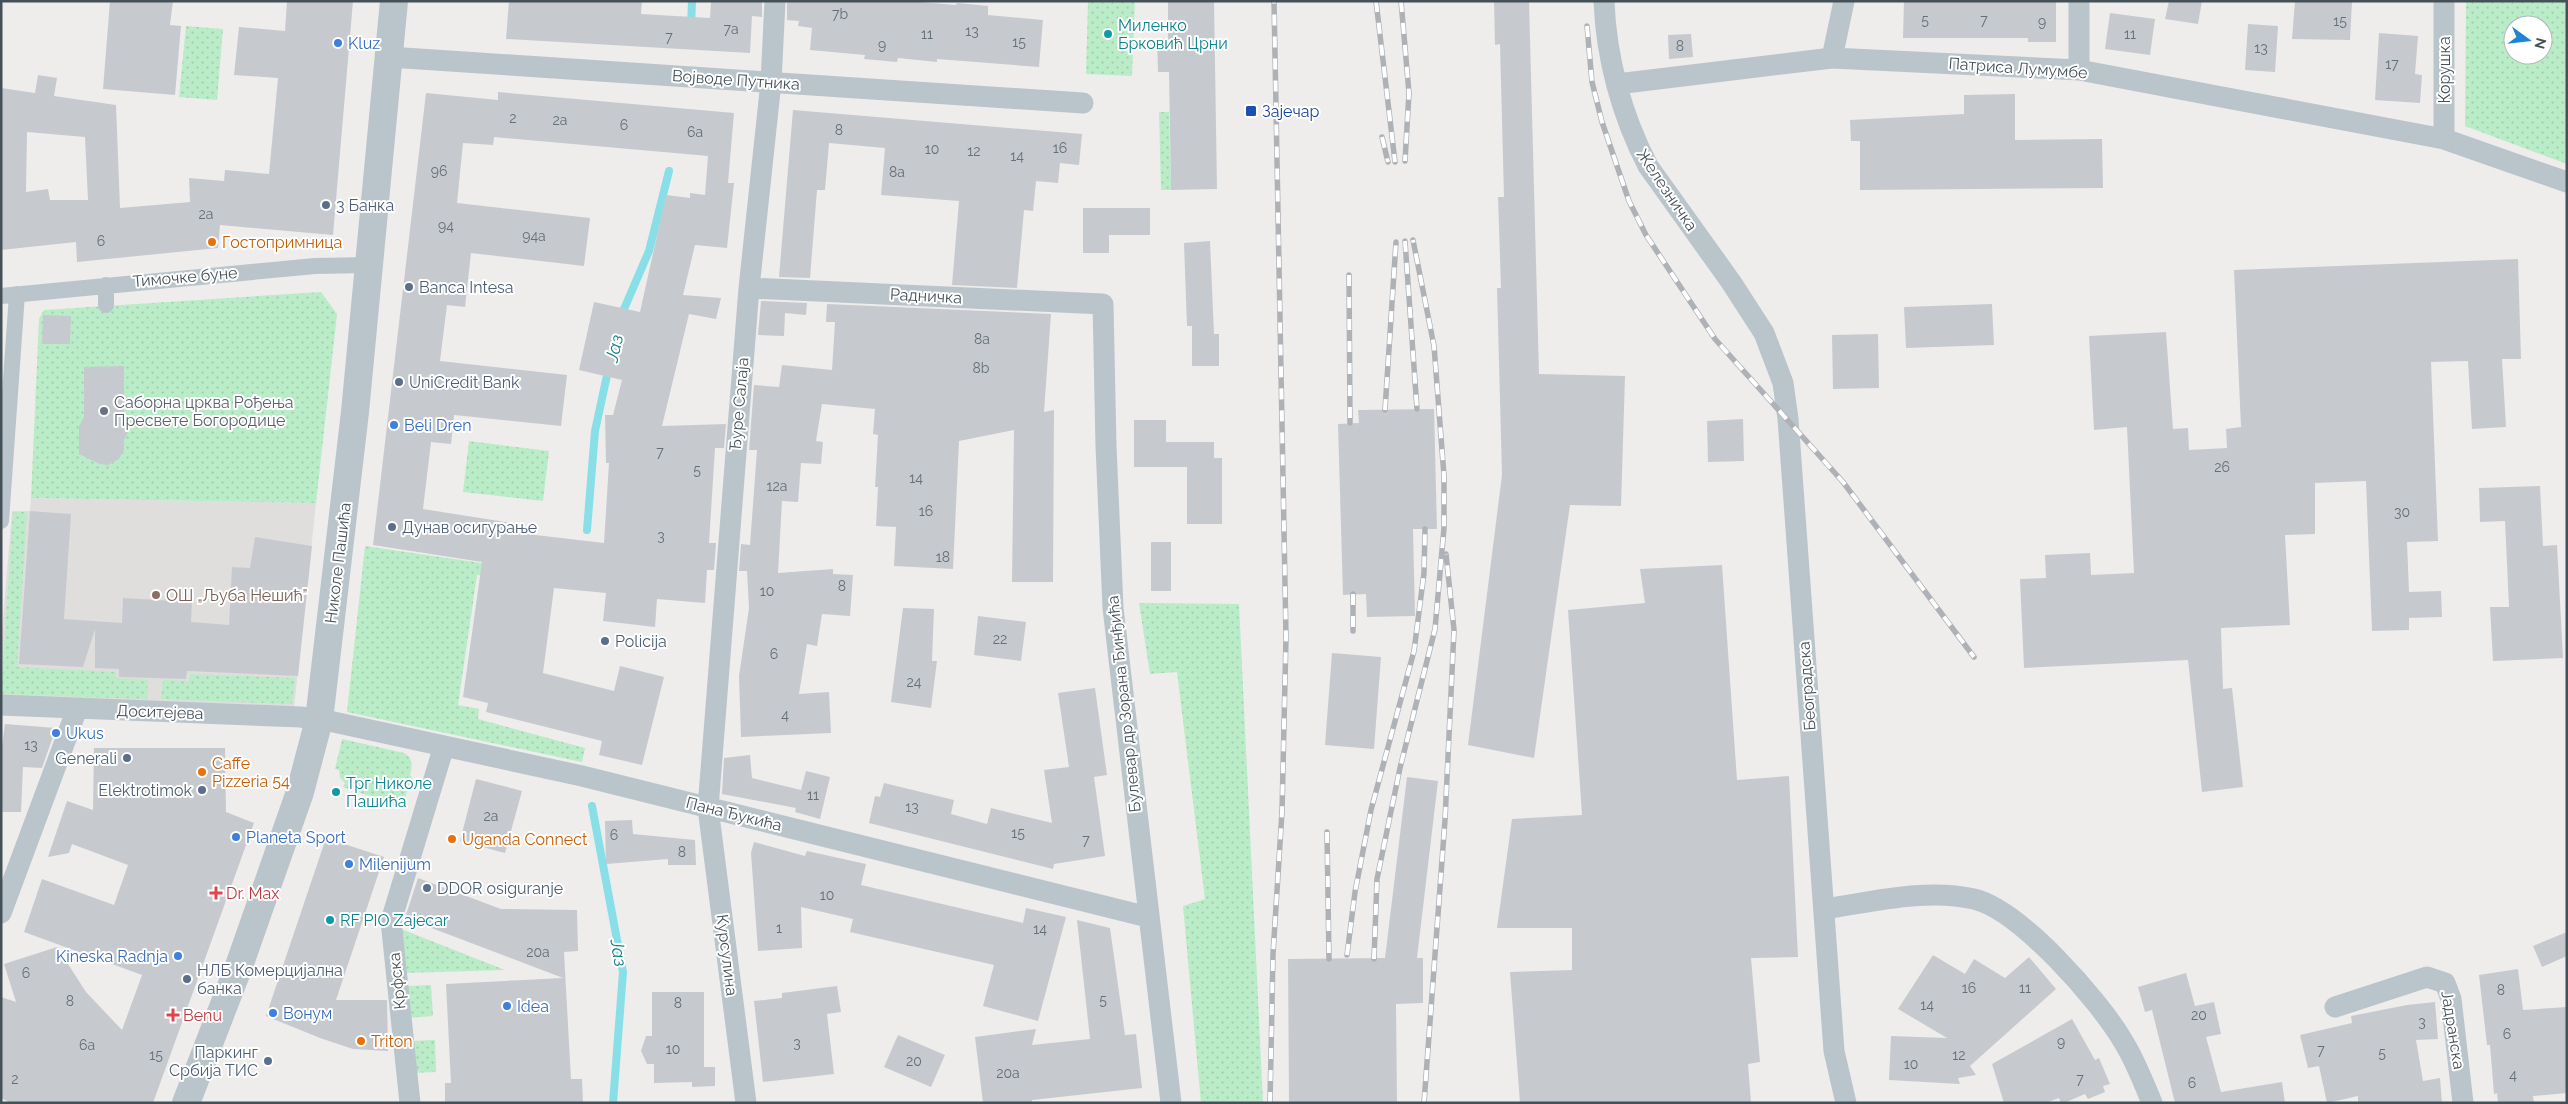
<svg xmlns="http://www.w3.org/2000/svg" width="2568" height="1104" font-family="Raleway,sans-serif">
	<defs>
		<pattern id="green-dots" width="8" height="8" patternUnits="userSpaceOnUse" patternTransform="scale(1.25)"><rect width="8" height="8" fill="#baecc8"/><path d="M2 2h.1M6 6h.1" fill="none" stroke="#a1ccae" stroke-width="1.8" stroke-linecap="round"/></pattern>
	</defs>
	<rect width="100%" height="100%" fill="#efecec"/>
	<path fill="#e0dddd" d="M31,498L316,503L294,708L1,696V644L12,511H30Z"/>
	<path fill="url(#green-dots)" fill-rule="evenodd" d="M1088,1H1135L1132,76L1086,74Z
		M2466,1H2567V164L2465,126ZM2513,25H2543V55H2513Z
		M186,26L223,29L217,100L179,97Z
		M1159,112H1169L1171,190H1161Z
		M321,292L337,314L316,503L31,498L39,319L44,310Z
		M469,441L549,451L543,501L463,492Z
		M13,512H27L17,667L116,672V678L148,680L147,699L1,694Z
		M365,546L502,566L501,578L477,575L458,705L479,709L478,719L585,748L582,762L347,712Z
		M1139,603L1239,604L1263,1103H1201L1183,906L1205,899L1177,672L1150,674Z
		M190,674L295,678L292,704L161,699L163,680L189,681Z
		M342,739L404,753C414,759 412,766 410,776L412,777L402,807L343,787L345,783L340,778L339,770L335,769Z
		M401,929L505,970L404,973Z
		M431,985L433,1016L408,1018L406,986Z
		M435,1040L436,1072L411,1073L410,1041Z"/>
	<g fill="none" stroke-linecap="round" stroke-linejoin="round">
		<path stroke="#89dfe7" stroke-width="8" d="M691,27L692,1
			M621,316L649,251L669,171
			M587,530L595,431L609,366
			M592,806L623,972L613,1103"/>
	</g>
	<path fill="#c6cacf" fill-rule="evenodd" d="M110,1H173L170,25L181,26L175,95L103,89Z
		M287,1H353L333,235L220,225L218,248L77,262L76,242L1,250V88L35,93L38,75L57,78L54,96L116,105L120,208L190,202L189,178L224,181L225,170L269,174L278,78L234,75L239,27L285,31ZM27,132L85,137L88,200H50L48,189L26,192Z
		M509,1H642L641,14L710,18L711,1H762V17L752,16L750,53L506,39Z
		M787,1H907L956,5L957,3L988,6V15L1043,20L1039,67L937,59V62L898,58L897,62L864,59L865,55L810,50L812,28L798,26L799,21L787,20Z
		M1168,1H1214L1217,189L1171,190L1169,72H1158L1157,38H1168Z
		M1494,1H1529L1539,374L1625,376L1621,506L1570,505L1534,758L1468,745L1502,475L1497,288H1501L1498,197H1504L1500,44L1495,45Z
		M1904,1H2056V42H2028V38H1903Z
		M2169,1H2202L2198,24L2165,19Z
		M2295,1L2352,2L2350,40L2292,39Z
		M2110,13L2155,19L2150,55L2105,49Z
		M2248,24L2278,26L2275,72L2245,70Z
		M2379,33L2418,36L2415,74L2422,75L2420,103L2375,100Z
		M1691,34L1693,57L1669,59L1668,35Z
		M498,92L734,113L728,183H734L727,248L695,245L683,295L721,298L716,319L689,314L662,426L726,424L724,448H715L709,543H716L714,570H707L705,603L657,599L655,627L603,621L606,593L554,588L543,673L614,691L620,666L664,677L642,765L599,755L602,741L486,712L488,703L463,697L482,562L373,545L426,93L498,100ZM494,137L708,156L705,195L690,193V198L666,195L640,312L594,302L579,370L622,380L613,415H605L606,463H609L604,543L510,532L511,523L423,509L431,442L451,444L454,415L561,426L567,375L440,361L447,305L465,307L471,253L584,266L590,218L457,203L463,143L493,145Z
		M2015,94V140L2102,139L2103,188L1860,190V141H1851L1850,120L1964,114V95Z
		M793,110L1082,134L1079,165L1060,163L1058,183L1036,181L1033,211L1024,210L1017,288L952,285L959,201L881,195L885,148L829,143L825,190H817L810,278L779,277Z
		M1083,208H1150V235H1109V253H1083Z
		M1210,241L1214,334H1219V366H1192V326H1187L1184,243Z
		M2518,259L2521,359H2502L2506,427L2472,429L2468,361L2431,362L2438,541L2407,542L2409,592L2441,591L2442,617L2409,618V630L2372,631L2366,481L2315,483V534L2285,535L2290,625L2221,628L2223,689L2232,688L2243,787L2202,792L2188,660L2024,668L2020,579L2046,578L2045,555L2090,553L2091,575L2134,573L2127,427L2094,430L2089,336L2166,332L2173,429L2188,428L2189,450L2227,448L2226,429L2241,427L2234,270Z
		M761,301L807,303L806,315L785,313L784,336L758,335Z
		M827,304L1051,314L1044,412L1054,410L1053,582H1012L1014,430L959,441L953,569L894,566L896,527L876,526L878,487H875L878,435L873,434L875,409L822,404L816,441L823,442L821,464L801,463L798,502L782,501L778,573L833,569V574L853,575L850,616L822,614L817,646L807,644L799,694L829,692L831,733L741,737L739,676L749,608L747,571H739L741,544L750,545L757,450H749L754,385L779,387L782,365L832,370L835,322H826Z
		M1992,304L1994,345L1906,348L1904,307Z
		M43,315L71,316L70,344H42Z
		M1878,334L1879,388L1833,389L1832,335Z
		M124,366V417L129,424V430L124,440V450L119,459L108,465L100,464L79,454V426L84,417V367Z
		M1434,409L1437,529H1413L1415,616L1367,617L1366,594L1343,595L1338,424L1359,423L1358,410Z
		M1743,419L1744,461L1708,462L1707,421Z
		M1134,420H1166V442H1214V458H1222V524H1187V467H1134Z
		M2540,486L2543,546L2557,545L2563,658L2493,661L2490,607H2509L2505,521L2480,522L2479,488Z
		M30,511L71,514L64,619L122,623L123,598L192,602L191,622L229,625L232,567L250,568L255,537L312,546L298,676L187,671L186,679L119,677V669L95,668V629L83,667L19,664Z
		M1151,542H1171V591H1151Z
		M1722,565L1737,780L1789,776L1798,957L1751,958L1760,1062L1748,1064L1751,1103H1520L1510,972L1572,970V928H1497L1512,819L1582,815L1568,610L1645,603L1640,569Z
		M903,608L934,609L932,661H937L931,708L891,702Z
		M978,616L1026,622L1021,661L974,655Z
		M1332,653L1381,657L1374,749L1325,745Z
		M1095,688L1107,775L1094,777L1105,856L1054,864L1053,869L869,823L875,796L880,797L884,783L954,800L951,814L987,824L991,808L1052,823L1044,770L1069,767L1058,693Z
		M5,724L56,728L42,768L23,767L21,812H1V753Z
		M94,748H225L226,812L254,823L153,1103H11L1,1098V997L16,1002L4,964L57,947L86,992L122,1030L142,975L24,932L42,879L114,905L128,865L72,844L69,853L48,857L67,801L93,810Z
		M750,755L752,778L801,790L806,771L830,777L820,819L795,812L796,808L722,794L724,758Z
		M1407,777L1438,781L1417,958H1423V1003L1396,1004L1397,1103H1289L1288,959L1385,958Z
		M476,779L522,791L505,853L460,841Z
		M632,820L633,834L695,840L696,865H668V859L606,864L605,821Z
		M326,838L384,857L336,1000H387L388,1051L353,1049L320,1038L266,1016Z
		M754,842L805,856L807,851L866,864L861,885L1023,923L1026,908L1066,917L1038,1021L983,1006L994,965L850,932L853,919L801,907L802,948L758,951L751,853Z
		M418,878L501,909L577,910L578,951L564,952L571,1079H582L583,1103H445V1083H451L446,984L563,978L405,918Z
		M1077,920L1110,928L1125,1035L1136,1034L1142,1088L1032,1100V1103H983L975,1037L1036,1029L1032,1045L1090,1039Z
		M2567,932V956L2542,967L2533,946Z
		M1933,955L1965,974L1974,959L2005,978L2029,957L2056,989L1970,1066L1976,1075L1958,1078L1960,1084L1889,1080L1891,1036L1947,1038L1898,1009Z
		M2518,969L2523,1010L2567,1007V1093L2533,1096L2534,1103H2498L2497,1093L2494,1094L2490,1045H2487L2479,975Z
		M2186,973L2195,1006L2214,1002L2221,1034L2206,1037L2221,1092L2282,1082L2285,1103H2175L2152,1010L2145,1012L2138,987Z
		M837,986L841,1012L827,1014L834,1074L763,1082L754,1001L782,998V993Z
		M652,992H704V1067H715V1086L692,1087V1082L654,1083V1064H647L641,1051L646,1036H652Z
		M2435,1002L2438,1039L2416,1040L2423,1081L2440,1078L2442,1103H2358V1096L2327,1103L2319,1066L2308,1068L2300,1035L2352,1023L2351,1016L2407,1005Z
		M2072,1019L2095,1060L2099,1058L2110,1084L2103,1086L2105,1092L2088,1099L2085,1094L2064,1103H2061L2059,1098L2045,1103H2004L1992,1064Z
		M898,1035L945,1055L931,1087L884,1067Z"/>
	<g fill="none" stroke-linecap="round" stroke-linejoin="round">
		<path stroke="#bac5cb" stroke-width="16" d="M106,285V305
			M1,296L315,266L369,265
			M1,521L17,294"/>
		<path stroke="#bac5cb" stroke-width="21" d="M1604,1C1606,58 1622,116 1648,166L1731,282L1764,333L1783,383L1788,419L1834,1051L1846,1103
			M389,57L1083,103
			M1832,58L1844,1
			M2079,70V1
			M1617,84L1832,58L2079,70L2444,139L2567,182
			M2444,139V1
			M749,288L1103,304L1106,446L1113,608L1171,1103
			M1,705L301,717L329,721L582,776L1148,917
			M1824,909C1872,902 1926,888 1974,899C2020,910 2099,1000 2123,1041C2135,1060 2143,1081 2152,1103
			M1,913L77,709
			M2335,1007L2427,977L2445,983L2451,999L2463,1103
			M410,1103L391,921L444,746
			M746,1103L708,808L749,288L771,82L775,1"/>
		<path stroke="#bac5cb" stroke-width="28" d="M186,1103L239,966L300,792L319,720L355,412L394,1"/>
		<defs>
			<path id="rail" d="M1376,1L1395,162
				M1401,1L1409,93L1405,161
				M1587,26L1592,82L1602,122L1629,201L1646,235L1715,339L1843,482L1974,657
				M1382,137L1388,162
				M1405,241L1417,409
				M1349,275L1350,423
				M1385,410L1396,242
				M1353,594V631
				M1327,832L1329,959
				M1347,955L1355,892L1371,810L1414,651L1424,573L1425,529
				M1374,959L1377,879L1400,768L1435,629L1444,528V476L1434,346L1413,240
				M1270,1103L1273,954L1282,812L1286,637L1274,1
				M1424,1103L1445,820L1454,630L1446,554"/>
		</defs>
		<use href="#rail" stroke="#aeb2b6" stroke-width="5.5"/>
		<use href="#rail" stroke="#fff" stroke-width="4" stroke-dasharray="11" stroke-linecap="butt"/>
	</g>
	<g fill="#0f9aa8" stroke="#fff" stroke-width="2">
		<circle cx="1108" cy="34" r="5"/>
		<circle cx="336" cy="792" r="5"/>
		<circle cx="330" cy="920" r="5"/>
	</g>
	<g fill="#3f7fe0" stroke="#fff" stroke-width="2">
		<circle cx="338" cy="43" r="5"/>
		<circle cx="394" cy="425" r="5"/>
		<circle cx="56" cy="733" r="5"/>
		<circle cx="236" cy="837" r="5"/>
		<circle cx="349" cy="864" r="5"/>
		<circle cx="178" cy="956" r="5"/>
		<circle cx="507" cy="1006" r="5"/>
		<circle cx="273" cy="1013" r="5"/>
	</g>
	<rect fill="#1a4fb4" stroke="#fff" stroke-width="2" x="1245" y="105" width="12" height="12" rx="2.5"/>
	<g fill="#5c6f8a" stroke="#fff" stroke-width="2">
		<circle cx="326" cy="205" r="5"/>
		<circle cx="409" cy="287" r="5"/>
		<circle cx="399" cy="382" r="5"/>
		<circle cx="392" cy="527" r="5"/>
		<circle cx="605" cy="641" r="5"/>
		<circle cx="127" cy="758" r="5"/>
		<circle cx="202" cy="790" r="5"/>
		<circle cx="427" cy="888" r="5"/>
		<circle cx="187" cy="979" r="5"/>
		<circle cx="268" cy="1061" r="5"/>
	</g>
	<g fill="#e8710a" stroke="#fff" stroke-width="2">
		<circle cx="212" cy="242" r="5"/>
		<circle cx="202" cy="772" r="5"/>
		<circle cx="452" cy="839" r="5"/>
		<circle cx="361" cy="1041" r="5"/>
	</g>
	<circle fill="#6b7280" stroke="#fff" stroke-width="2" cx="104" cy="411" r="5"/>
	<circle fill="#8d6e63" stroke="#fff" stroke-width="2" cx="156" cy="595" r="5"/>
	<g fill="#e0444e" stroke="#fff" stroke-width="2">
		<path d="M213.5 885.5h5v5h5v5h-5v5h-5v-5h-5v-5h5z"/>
		<path d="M170.5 1007.5h5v5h5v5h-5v5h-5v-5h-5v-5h5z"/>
	</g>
	<g text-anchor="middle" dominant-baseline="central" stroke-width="4" stroke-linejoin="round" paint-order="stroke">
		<g font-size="14" fill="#656f76">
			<text x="840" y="14">7b</text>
			<text x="1925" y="20">5</text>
			<text x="1984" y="20">7</text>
			<text x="2340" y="21">15</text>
			<text x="2042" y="22">9</text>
			<text x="731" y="29">7a</text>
			<text x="972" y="31">13</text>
			<text x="927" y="34">11</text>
			<text x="2130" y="34">11</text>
			<text x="669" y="37">7</text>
			<text x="1019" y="42">15</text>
			<text x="882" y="45">9</text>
			<text x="1680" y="46">8</text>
			<text x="2261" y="48">13</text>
			<text x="2392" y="64">17</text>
			<text x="513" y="118">2</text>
			<text x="560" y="120">2a</text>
			<text x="624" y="125">6</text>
			<text x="839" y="130">8</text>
			<text x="695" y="132">6a</text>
			<text x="1060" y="148">16</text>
			<text x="932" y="149">10</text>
			<text x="974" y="151">12</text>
			<text x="1017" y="156">14</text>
			<text x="439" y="171">96</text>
			<text x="897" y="172">8a</text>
			<text x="206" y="214">2a</text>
			<text x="446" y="226">94</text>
			<text x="534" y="236">94a</text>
			<text x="101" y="241">6</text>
			<text x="982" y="339">8a</text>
			<text x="981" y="368">8b</text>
			<text x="660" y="452">7</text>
			<text x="2222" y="467">26</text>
			<text x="697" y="470">5</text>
			<text x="916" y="478">14</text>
			<text x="777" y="486">12a</text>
			<text x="926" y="511">16</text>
			<text x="2402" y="512">30</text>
			<text x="661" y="536">3</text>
			<text x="943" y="557">18</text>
			<text x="842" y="586">8</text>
			<text x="767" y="591">10</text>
			<text x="1000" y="639">22</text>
			<text x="774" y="654">6</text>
			<text x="914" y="682">24</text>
			<text x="785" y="715">4</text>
			<text x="31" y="745">13</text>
			<text x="813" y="795">11</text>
			<text x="912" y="807">13</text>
			<text x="491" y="816">2a</text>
			<text x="1018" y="833">15</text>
			<text x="614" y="835">6</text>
			<text x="1086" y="840">7</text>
			<text x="682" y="852">8</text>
			<text x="827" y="895">10</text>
			<text x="779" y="928">1</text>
			<text x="1040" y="929">14</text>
			<text x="538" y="952">20a</text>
			<text x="26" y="973">6</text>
			<text x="1969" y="988">16</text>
			<text x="2025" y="988">11</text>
			<text x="2501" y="990">8</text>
			<text x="1103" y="1000">5</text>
			<text x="70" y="1001">8</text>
			<text x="678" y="1003">8</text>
			<text x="1927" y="1005">14</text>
			<text x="2199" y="1015">20</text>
			<text x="2422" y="1022">3</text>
			<text x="2507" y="1034">6</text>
			<text x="2061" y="1042">9</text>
			<text x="797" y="1043">3</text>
			<text x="87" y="1045">6a</text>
			<text x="673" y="1049">10</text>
			<text x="2321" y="1050">7</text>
			<text x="2382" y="1053">5</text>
			<text x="156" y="1055">15</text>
			<text x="1959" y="1055">12</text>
			<text x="914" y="1061">20</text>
			<text x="1911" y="1064">10</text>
			<text x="1008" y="1073">20a</text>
			<text x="2513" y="1075">4</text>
			<text x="15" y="1079">2</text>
			<text x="2080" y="1079">7</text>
			<text x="2192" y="1083">6</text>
		</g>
		<g font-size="16" fill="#0d838f" stroke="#fff" text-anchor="start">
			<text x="1118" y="25">Миленко<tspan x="1118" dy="18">Брковић Црни</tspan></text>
			<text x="346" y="783">Трг Николе<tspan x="346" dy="18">Пашића</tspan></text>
			<text x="340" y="920">RF PIO Zajecar</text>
		</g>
		<g font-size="16" fill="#366cbe" stroke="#fff" text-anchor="start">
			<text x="348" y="43">Kluz</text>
			<text x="404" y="425">Beli Dren</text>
			<text x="66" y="733">Ukus</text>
			<text x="246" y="837">Planeta Sport</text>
			<text x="359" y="864">Milenijum</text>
			<text x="168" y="956" text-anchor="end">Kineska Radnja</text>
			<text x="517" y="1006">Idea</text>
			<text x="283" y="1013">Вонум</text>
		</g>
		<g font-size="16" fill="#455158" stroke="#fff">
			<text transform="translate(2018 68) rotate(4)">Патриса Лумумбе</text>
			<text transform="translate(2444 70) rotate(-90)">Корушка</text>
			<text transform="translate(736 80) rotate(4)">Војводе Путника</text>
			<text transform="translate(1667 190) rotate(56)">Железничка</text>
			<text transform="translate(185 277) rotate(-5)">Тимочке буне</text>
			<text transform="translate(926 296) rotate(3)">Радничка</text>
			<text transform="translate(739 404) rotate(-85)">Ђуре Салаја</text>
			<text transform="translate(338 563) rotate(-83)">Николе Пашића</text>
			<text transform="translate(1807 686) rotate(-94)">Београдска</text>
			<text transform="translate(1124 704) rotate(-96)">Булевар др Зорана Ђинђића</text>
			<text transform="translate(160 712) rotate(2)">Доситејева</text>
			<text transform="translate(734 814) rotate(14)">Пана Ђукића</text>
			<text transform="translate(727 955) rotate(83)">Курсулина</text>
			<text transform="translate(397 981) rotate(-96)">Крфска</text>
			<text transform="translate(2453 1030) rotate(81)">Јадранска</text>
		</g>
		<g font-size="16" fill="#164399" stroke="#fff" text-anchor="start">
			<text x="1262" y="111">Зајечар</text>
		</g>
		<g font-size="16" fill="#4e5e75" stroke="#fff" text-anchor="start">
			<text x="336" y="205">3 Банка</text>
			<text x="419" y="287">Banca Intesa</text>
			<text x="409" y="382">UniCredit Bank</text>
			<text x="402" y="527">Дунав осигурање</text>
			<text x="615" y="641">Policija</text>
			<text x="117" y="758" text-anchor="end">Generali</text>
			<text x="192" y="790" text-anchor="end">Elektrotimok</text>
			<text x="437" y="888">DDOR osiguranje</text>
			<text x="197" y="970">НЛБ Комерцијална<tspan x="197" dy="18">банка</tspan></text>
			<text x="258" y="1052" text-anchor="end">Паркинг<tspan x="258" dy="18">Србија ТИС</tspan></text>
		</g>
		<g font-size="16" fill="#c56008" stroke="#fff" text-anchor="start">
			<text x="222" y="242">Гостопримница</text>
			<text x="212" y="763">Caffe<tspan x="212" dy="18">Pizzeria 54</tspan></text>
			<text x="462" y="839">Uganda Connect</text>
			<text x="371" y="1041">Triton</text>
		</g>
		<g font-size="16" fill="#5b616d" stroke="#fff" text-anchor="start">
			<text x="114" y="402">Саборна црква Рођења<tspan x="114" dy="18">Пресвете Богородице</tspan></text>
		</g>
		<g font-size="16" fill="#785e54" stroke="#fff" text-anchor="start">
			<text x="166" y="595">ОШ „Љуба Нешић”</text>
		</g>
		<g font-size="16" fill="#be3a42" stroke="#fff" text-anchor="start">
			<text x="226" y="893">Dr. Max</text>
			<text x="183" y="1015">Benu</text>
		</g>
		<g font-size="18" font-style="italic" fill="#127f89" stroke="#fff">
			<text transform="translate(614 348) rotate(-77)">Јаз</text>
			<text transform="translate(619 953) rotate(81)">Јаз</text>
		</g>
	</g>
	<rect width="2568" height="1104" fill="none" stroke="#455158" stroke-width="5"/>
	<g transform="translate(2528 40) rotate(105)"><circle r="24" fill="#ffffff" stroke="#b5b9bc"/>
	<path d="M0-4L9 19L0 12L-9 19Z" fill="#2084d4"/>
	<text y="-8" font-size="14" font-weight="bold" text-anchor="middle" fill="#455158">N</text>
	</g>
</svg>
